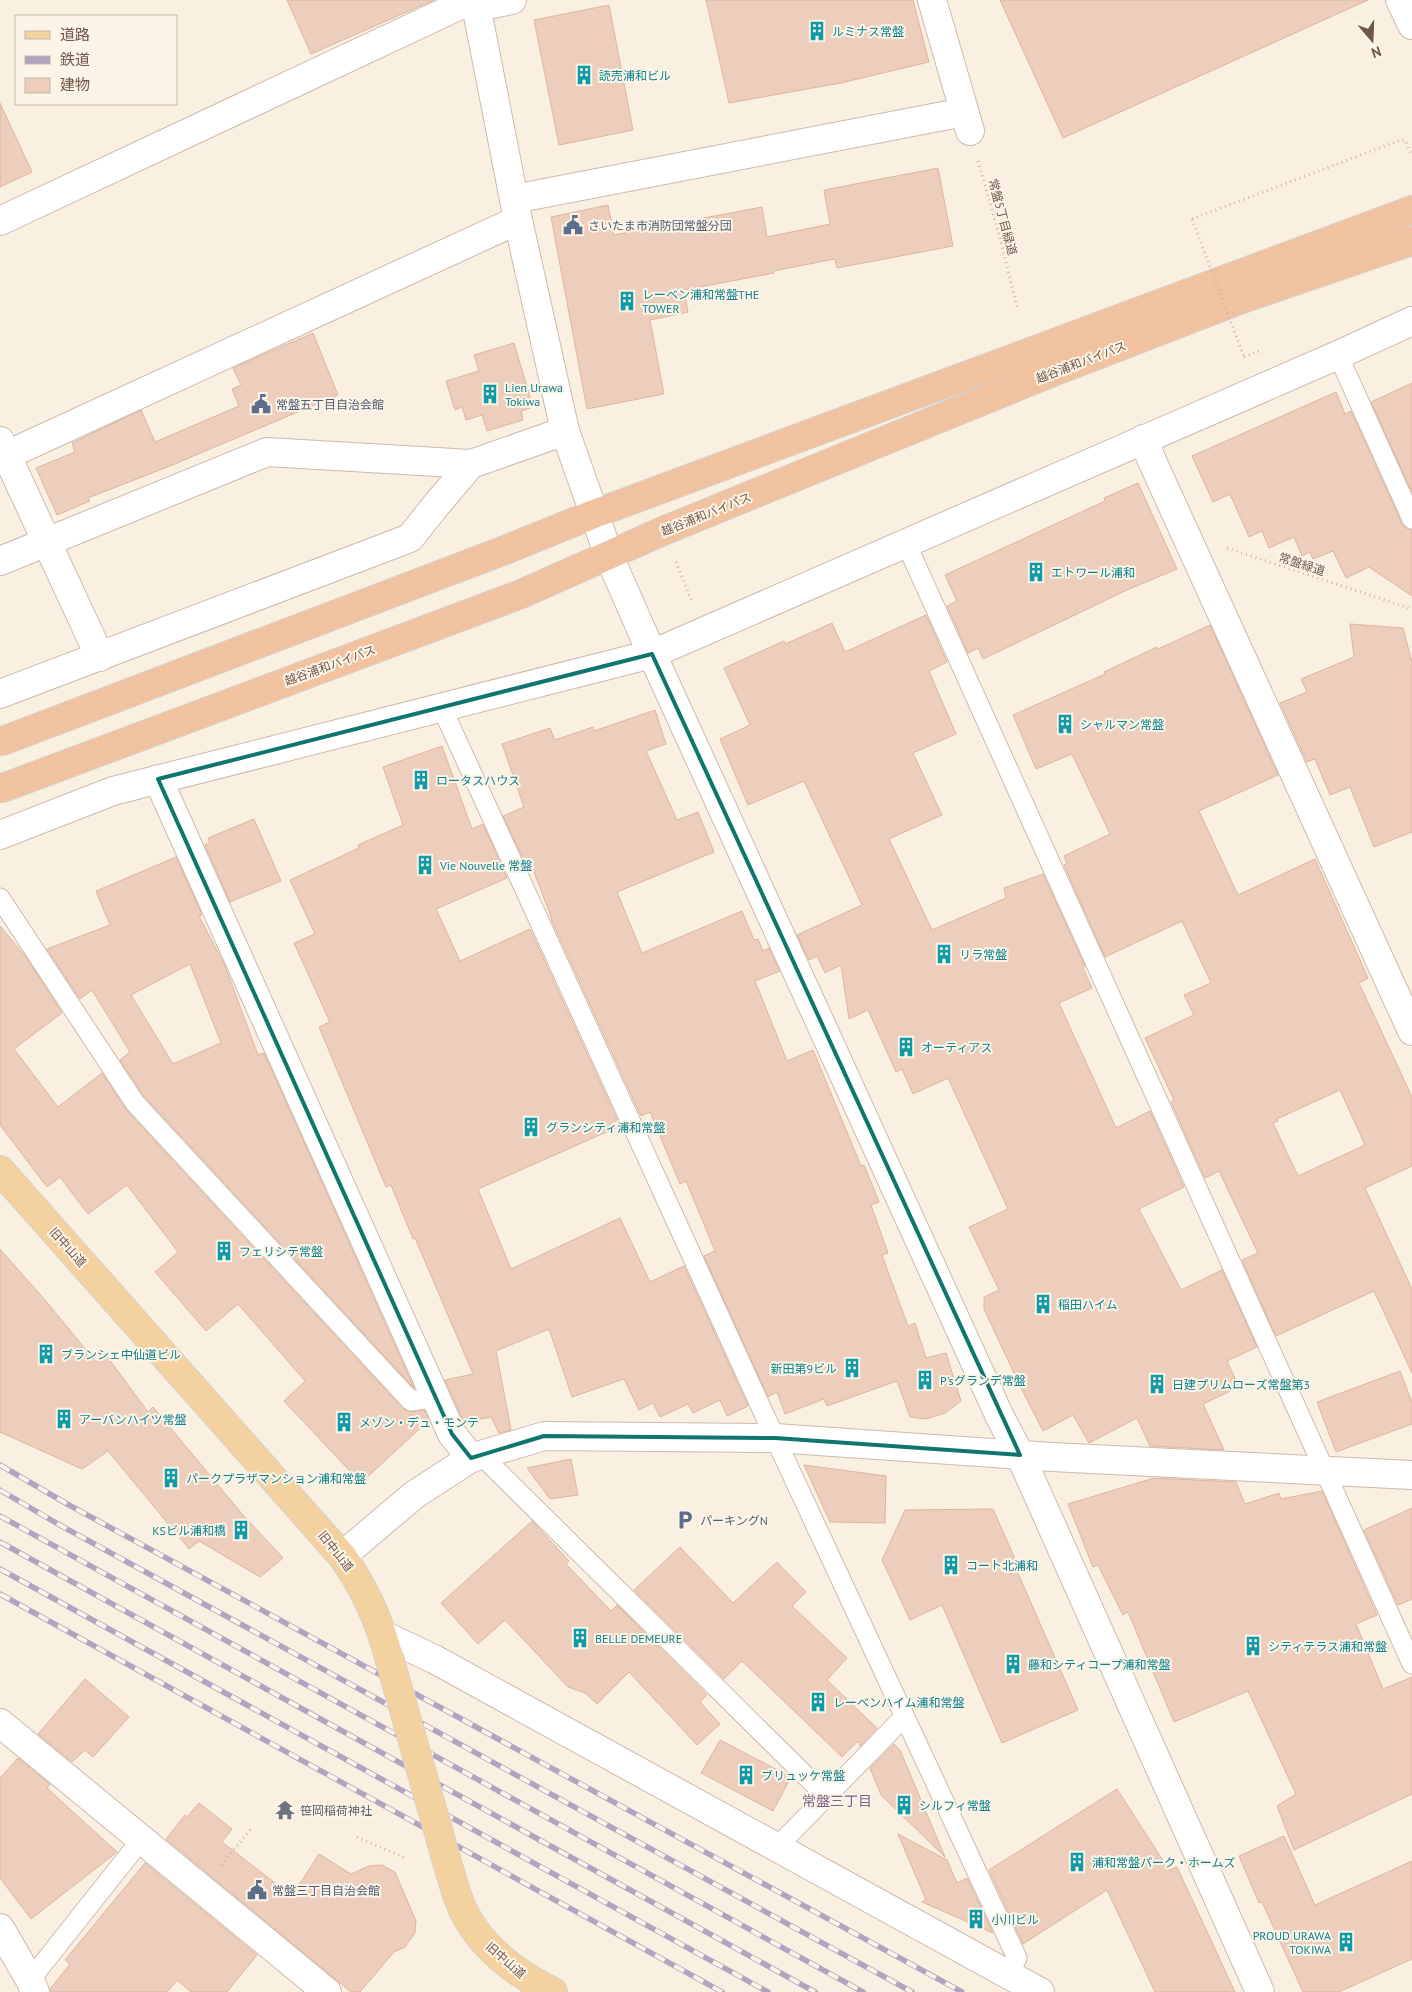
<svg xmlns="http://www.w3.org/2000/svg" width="1412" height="1992" font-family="'PT Sans','Noto Sans JP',sans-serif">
	<rect width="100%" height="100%" fill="#faf0e2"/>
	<path fill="#edcebc" stroke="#deb59e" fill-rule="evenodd" d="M287,0H434L311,54Z
		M706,0H913L929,62L841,83L729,103Z
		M1000,0H1368L1063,138Z
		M609,5L633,130L559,145L534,20Z
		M0,103L32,172L0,187Z
		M938,168L953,246L837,268L835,259L773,271L774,273L684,290L688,312L650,320L664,394L587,409L551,217L608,205L614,235L762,207L767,237L830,224L824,190Z
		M313,333L338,395L170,466L88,498L90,501L57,515L36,468L75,452L72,443L141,410L155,442L239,406L232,389L241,385L233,368Z
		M514,343L533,407L521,411L523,420L487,431L482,415L466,420L462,407L455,410L446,381L479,371L474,355Z
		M1412,383V492L1371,402Z
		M1336,392L1345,414L1351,411L1402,524L1406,528L1412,530V596L1369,567L1346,578L1333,551L1313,559L1310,552L1302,556L1294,537L1269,548L1262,531L1249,537L1230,494L1213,502L1192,456Z
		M1138,483L1177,569L1127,590L983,659L978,648L968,653L947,606L957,601L945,575L1105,501L1104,498Z
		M926,615L947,662L929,671L956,734L913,753L942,815L889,839L932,930L1006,898L1004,888L1043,874L1085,966L1083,968L1092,988L1059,1003L1116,1128L1150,1111L1184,1187L1139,1209L1181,1290L1222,1270L1257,1347L1227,1361L1239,1387L1203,1404L1224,1450L1150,1446L1137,1418L1089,1443L1073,1415L1043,1431L1019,1384L984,1309V1297L999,1290L969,1227L1008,1209L948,1078L913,1094L902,1069L896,1072L868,1010L849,1019L841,965L825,973L817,956L809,960L797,935L862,905L804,781L748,805L720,739L750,725L724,668L784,641L785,644L832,623L845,652Z
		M1350,624L1403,628L1412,662V832L1374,847L1350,787L1330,795L1315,759L1307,762L1280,703L1307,692L1301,679L1354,657Z
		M1210,625L1278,775L1199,811L1238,895L1315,859L1368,978L1359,983L1412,1097V1166L1365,1188L1412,1289V1373L1374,1291L1276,1336L1242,1260L1258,1253L1219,1171L1205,1178L1171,1102L1174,1100L1145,1038L1194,1015L1184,995L1211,983L1182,921L1105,957L1064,865L1067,864L1064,856L1110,834L1072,754L1036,769L1013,715L1105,674L1104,672L1157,647L1158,649ZM1340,1090L1365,1145L1298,1176L1273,1123L1278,1121L1277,1119Z
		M655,710L666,744L646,751L677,820L698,812L714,852L617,892L642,953L742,911L754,940L758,939L763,951L769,948L780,971L755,981L787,1061L813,1050L861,1166L864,1165L879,1202L871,1205L888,1253L882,1255L908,1326L915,1323L926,1358L946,1353L961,1401L945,1413L926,1419L910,1417L897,1381L827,1406L824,1399L785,1414L777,1392L768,1397L704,1256L715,1251L686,1181L680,1184L650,1112L641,1116L551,919H552L532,867L528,869L503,816L524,807L502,744L550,728L555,740L593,727L594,731Z
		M442,746L472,829L483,824L507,878L436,909L460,961L530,929L620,1126L478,1189L511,1269L620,1218L650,1282L684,1266L748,1406L727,1416L720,1400L693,1413L688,1404L660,1417L653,1403L639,1410L624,1379L572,1397L549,1329L496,1351L511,1430L499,1433L491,1417L464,1422L445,1380L473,1374L415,1238L413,1239L391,1185L386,1187L319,1027L330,1022L294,943L315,934L290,880L359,848L358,845L403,825L383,767Z
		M254,819L281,881L230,902L205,845L210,843L208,838Z
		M176,857L202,915L199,916L225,966L258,1055L264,1053L414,1388L144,1096L120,1060L130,1052L92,990L80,999L47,949L110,925L96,891ZM190,964L221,1043L173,1064L131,995Z
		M0,926L26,957L62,1013L14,1049L58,1107L102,1073L127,1111L403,1409L412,1412L424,1410L429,1420L361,1483L284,1401L305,1381L238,1304L206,1331L155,1272L178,1252L127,1185L88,1214L60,1177L47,1187L0,1125Z
		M0,1249L45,1300L96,1362L106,1355L148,1412L153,1407L243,1515L283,1558L260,1577L199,1541L189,1549L108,1451L82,1469L0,1432Z
		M1400,1371L1412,1402V1424L1336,1452L1317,1402Z
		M571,1459L578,1495L550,1499L527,1468Z
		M804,1465L886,1476L885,1523L830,1522Z
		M1154,1478L1236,1482L1245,1504L1279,1493L1281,1499L1322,1491L1377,1615L1356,1624L1383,1689L1412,1677V1794L1294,1850L1277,1806L1296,1794L1248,1691L1174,1722L1128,1612L1123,1615L1098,1565L1093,1567L1068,1504Z
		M1412,1508V1599L1398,1605L1364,1530Z
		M993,1509L1020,1570L1017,1571L1078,1710L1002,1743L942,1605L910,1620L882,1560L905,1510Z
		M532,1521L569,1561L566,1564L611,1611L617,1605L707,1695L700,1702L720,1724L697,1745L629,1672L597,1704L585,1693L568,1687L505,1620L478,1644L441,1603Z
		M680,1547L733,1603L777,1562L806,1592L792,1606L847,1658L827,1680L877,1728L860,1746L858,1741L842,1757L742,1661L724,1679L634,1590Z
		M85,1679L129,1717L93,1757L85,1750L72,1762L38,1734Z
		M720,1740L791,1777L773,1811L701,1773Z
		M894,1744L900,1750L945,1857L881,1795L870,1768Z
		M18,1758L50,1784L47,1788L117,1852L31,1919L0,1878V1778Z
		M1117,1789L1169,1870L1177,1867L1235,1992H1155L1107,1890L1023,1944L989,1870Z
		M199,1803L232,1829L222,1842L292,1896L319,1854L351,1874L369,1866L382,1865L395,1872L416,1921L415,1933L405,1947L394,1952L360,1992H351L166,1839L185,1815L187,1817Z
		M898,1834L947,1860L957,1883L967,1878L993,1933L922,1902L926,1900Z
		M1284,1836L1315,1905L1412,1861V1959L1339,1992H1303L1262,1902L1259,1903L1239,1856Z
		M145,1863L257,1955L227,1992H191L177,1980L167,1992H50V1989L70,1964L65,1960Z"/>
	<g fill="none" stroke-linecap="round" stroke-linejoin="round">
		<defs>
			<path id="service" d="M1338,355L1412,519
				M906,543L1412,1664
				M442,708L775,1438L1017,1958L1009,1975
				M0,898L135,1103L411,1401L436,1397
				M481,1455L826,1796
				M777,1847L904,1717
				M30,1980L141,1840"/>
			<path id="minor" d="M932,0L970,131
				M1400,0L1412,25
				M477,7L512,0
				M514,199L964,112
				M0,221L471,0
				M1143,439L1153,463L1412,1031
				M0,441L100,657
				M7,455L518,220
				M0,561L267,452L471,464L565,431
				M0,694L410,538L437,504L471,464
				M158,779L452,1434L471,1458
				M0,835L113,791L652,654L609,556L565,431L518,220L475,0
				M1020,1455L1000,1417L652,654L1338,355L1412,321
				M383,1635L434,1659L1040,1992
				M0,1723L327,1992
				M0,1928L30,1980L35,1992"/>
			<path id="tertiary" d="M1020,1455L1260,1992
				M342,1556L414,1495L471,1458L544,1436L775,1438L1052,1457L1412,1475"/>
			<path id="primary" d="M0,1170L342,1556C365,1589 378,1618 389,1657
				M447,1862C452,1878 456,1895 463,1910C481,1948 517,1974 553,1992"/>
			<path id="trunk" d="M505,550L594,514L1412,210
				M521,594L663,531L1053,372L1242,299L1412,241"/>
		</defs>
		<use href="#service" stroke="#ccbaad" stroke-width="21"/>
		<use href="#minor" stroke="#ccbaad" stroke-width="30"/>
		<use href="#tertiary" stroke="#ccbaad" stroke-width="30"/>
		<use href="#primary" stroke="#d7d0cd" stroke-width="30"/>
		<use href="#trunk" stroke="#d7d0cd" stroke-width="30"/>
		<path stroke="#d1b2a0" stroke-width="3" stroke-dasharray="1 4" stroke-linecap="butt" d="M978,161L1001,241L1017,307
			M1192,219L1398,141L1405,140L1412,156
			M1244,357L1262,350
			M1227,548L1412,609
			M676,562L692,602
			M357,1837L405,1858
			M221,1865L251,1829"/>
		<use href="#service" stroke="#fff" stroke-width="19"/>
		<use href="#minor" stroke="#fff" stroke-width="28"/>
		<use href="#tertiary" stroke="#fff" stroke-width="28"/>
		<use href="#primary" stroke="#f3d2a0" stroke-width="28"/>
		<use href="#trunk" stroke="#f1c29f" stroke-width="28"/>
		<defs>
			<path id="rail" d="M0,1465L69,1505L962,1992
				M0,1490L58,1524L912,1992
				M0,1516L863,1992
				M0,1542L815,1992
				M0,1569L768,1992
				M0,1594L722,1992"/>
		</defs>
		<use href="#rail" stroke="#b2a3c1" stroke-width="5.5"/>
		<use href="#rail" stroke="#fdf4e8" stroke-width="4" stroke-dasharray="11" stroke-linecap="butt"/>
		<defs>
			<path id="primary-bridge" d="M389,1657L447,1862"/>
			<path id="trunk-bridge" d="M0,742L505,550
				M0,789L521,594"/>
		</defs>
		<use href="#primary-bridge" stroke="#d7d0cd" stroke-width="30" stroke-linecap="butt"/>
		<use href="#trunk-bridge" stroke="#d7d0cd" stroke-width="30" stroke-linecap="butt"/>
		<path stroke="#d1b2a0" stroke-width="3" stroke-dasharray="1 4" stroke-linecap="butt" d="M1192,219L1244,357"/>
		<use href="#primary-bridge" stroke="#f3d2a0" stroke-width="28"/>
		<use href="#trunk-bridge" stroke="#f1c29f" stroke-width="28"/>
	</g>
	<path fill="none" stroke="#0f766e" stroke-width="4" stroke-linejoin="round" d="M652,654L1020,1455L775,1438L544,1436L471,1458L452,1434L158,779Z"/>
	<defs>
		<symbol id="building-bare" viewBox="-9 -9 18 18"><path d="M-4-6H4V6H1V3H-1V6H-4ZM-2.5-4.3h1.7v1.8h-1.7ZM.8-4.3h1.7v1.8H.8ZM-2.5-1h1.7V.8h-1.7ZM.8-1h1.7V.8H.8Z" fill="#0f9aa8" stroke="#fdf4e8" stroke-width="2.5" paint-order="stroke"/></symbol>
		<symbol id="civic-bare" viewBox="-9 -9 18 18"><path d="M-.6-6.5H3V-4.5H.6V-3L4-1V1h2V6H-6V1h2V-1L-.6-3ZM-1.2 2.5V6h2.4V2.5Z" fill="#5c6f8a" stroke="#fdf4e8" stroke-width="2.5" paint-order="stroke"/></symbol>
		<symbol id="parking-bare" viewBox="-9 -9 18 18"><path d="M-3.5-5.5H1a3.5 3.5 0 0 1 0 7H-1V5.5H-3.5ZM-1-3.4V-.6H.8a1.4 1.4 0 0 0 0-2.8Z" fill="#5c6f8a" stroke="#fdf4e8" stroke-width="2.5" paint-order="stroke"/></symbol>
		<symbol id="temple-bare" viewBox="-9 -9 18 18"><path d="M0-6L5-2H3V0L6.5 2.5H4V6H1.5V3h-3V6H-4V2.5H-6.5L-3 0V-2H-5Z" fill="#6b7280" stroke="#fdf4e8" stroke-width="2.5" paint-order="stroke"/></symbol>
	</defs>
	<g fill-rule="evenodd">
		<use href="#building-bare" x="803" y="17" width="28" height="28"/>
		<use href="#building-bare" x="570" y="61" width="28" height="28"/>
		<use href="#civic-bare" x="559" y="211" width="28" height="28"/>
		<use href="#building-bare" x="613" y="287" width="28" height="28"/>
		<use href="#building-bare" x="476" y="380" width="28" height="28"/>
		<use href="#civic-bare" x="247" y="390" width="28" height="28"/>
		<use href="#building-bare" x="1022" y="558" width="28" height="28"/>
		<use href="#building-bare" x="1051" y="710" width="28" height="28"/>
		<use href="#building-bare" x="407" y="766" width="28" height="28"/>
		<use href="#building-bare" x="411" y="851" width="28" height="28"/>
		<use href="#building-bare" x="930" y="940" width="28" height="28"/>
		<use href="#building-bare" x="892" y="1033" width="28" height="28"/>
		<use href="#building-bare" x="517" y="1113" width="28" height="28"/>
		<use href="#building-bare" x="210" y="1237" width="28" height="28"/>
		<use href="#building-bare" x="1029" y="1290" width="28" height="28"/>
		<use href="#building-bare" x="32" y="1340" width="28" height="28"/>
		<use href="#building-bare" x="838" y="1354" width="28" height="28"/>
		<use href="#building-bare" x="911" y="1366" width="28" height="28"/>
		<use href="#building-bare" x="1143" y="1370" width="28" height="28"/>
		<use href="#building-bare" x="50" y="1405" width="28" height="28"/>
		<use href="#building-bare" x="330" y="1408" width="28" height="28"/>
		<use href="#building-bare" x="157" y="1464" width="28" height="28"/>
		<use href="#parking-bare" x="671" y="1506" width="28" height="28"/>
		<use href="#building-bare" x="227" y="1516" width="28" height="28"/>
		<use href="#building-bare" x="937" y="1551" width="28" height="28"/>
		<use href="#building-bare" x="566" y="1624" width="28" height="28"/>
		<use href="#building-bare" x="1239" y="1632" width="28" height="28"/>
		<use href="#building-bare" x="999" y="1650" width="28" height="28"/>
		<use href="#building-bare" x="804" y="1688" width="28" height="28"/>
		<use href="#building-bare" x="732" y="1761" width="28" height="28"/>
		<use href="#building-bare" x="890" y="1791" width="28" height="28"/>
		<use href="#temple-bare" x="271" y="1796" width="28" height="28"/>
		<use href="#building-bare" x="1063" y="1848" width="28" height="28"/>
		<use href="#civic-bare" x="243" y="1876" width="28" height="28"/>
		<use href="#building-bare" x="962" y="1905" width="28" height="28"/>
		<use href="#building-bare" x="1332" y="1928" width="28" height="28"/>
	</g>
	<g text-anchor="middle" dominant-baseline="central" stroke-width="4" stroke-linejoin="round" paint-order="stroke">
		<g font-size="12" fill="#0d838f" stroke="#fdf4e8" text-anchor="start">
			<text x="832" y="31">ルミナス常盤</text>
			<text x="599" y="75">読売浦和ビル</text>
			<text x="642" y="294">レーベン浦和常盤THE<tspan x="642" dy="14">TOWER</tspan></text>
			<text x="505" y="387">Lien Urawa<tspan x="505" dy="14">Tokiwa</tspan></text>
			<text x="1051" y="572">エトワール浦和</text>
			<text x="1080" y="724">シャルマン常盤</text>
			<text x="436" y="780">ロータスハウス</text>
			<text x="440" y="865">Vie Nouvelle 常盤</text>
			<text x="959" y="954">リラ常盤</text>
			<text x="921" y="1047">オーティアス</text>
			<text x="546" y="1127">グランシティ浦和常盤</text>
			<text x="239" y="1251">フェリシテ常盤</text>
			<text x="1058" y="1304">稲田ハイム</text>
			<text x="61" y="1354">ブランシェ中仙道ビル</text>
			<text x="837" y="1368" text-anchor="end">新田第9ビル</text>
			<text x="940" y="1380">P'sグランデ常盤</text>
			<text x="1172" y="1384">日建プリムローズ常盤第3</text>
			<text x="79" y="1419">アーバンハイツ常盤</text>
			<text x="359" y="1422">メゾン・デュ・モンテ</text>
			<text x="186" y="1478">パークプラザマンション浦和常盤</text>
			<text x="226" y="1530" text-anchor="end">KSビル浦和橋</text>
			<text x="966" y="1565">コート北浦和</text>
			<text x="595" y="1638">BELLE DEMEURE</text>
			<text x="1268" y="1646">シティテラス浦和常盤</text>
			<text x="1028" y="1664">藤和シティコープ浦和常盤</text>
			<text x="833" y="1702">レーベンハイム浦和常盤</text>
			<text x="761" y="1775">ブリュッケ常盤</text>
			<text x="919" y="1805">シルフィ常盤</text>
			<text x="1092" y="1862">浦和常盤パーク・ホームズ</text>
			<text x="991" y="1919">小川ビル</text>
			<text x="1331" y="1935" text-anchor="end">PROUD URAWA<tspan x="1331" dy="14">TOKIWA</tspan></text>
		</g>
		<g font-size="12" fill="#6f574b" stroke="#fdf4e8">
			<text transform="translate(1003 217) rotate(75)">常盤5丁目緑道</text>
			<text transform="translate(1081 362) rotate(-21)">越谷浦和バイパス</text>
			<text transform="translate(706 514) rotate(-22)">越谷浦和バイパス</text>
			<text transform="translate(1302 564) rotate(18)">常盤緑道</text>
			<text transform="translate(330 665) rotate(-20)">越谷浦和バイパス</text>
			<text transform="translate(68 1247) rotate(48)">旧中山道</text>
			<text transform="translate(336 1551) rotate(51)">旧中山道</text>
			<text transform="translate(506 1960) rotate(41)">旧中山道</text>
		</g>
		<g font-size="12" fill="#4e5e75" stroke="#fdf4e8" text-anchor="start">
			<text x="588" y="225">さいたま市消防団常盤分団</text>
			<text x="276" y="404">常盤五丁目自治会館</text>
			<text x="700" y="1520">パーキングN</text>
			<text x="272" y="1890">常盤三丁目自治会館</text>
		</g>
		<g font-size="12" fill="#5b616d" stroke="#fdf4e8" text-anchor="start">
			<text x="300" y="1810">笹岡稲荷神社</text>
		</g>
		<g font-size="14" fill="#7c638c" stroke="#fdf4e8">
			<text x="837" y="1801">常盤三丁目</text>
		</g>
	</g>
	<rect x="15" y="15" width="162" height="90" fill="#fdf4e8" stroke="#c4b5a9"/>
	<rect x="25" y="31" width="25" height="8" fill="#f3d2a0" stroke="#c4b5a9"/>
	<text x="60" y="40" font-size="15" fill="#6f574b">道路</text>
	<rect x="25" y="56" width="25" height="8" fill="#b2a3c1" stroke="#c4b5a9"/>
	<text x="60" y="65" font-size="15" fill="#6f574b">鉄道</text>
	<rect x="25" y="78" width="25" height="15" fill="#edcebc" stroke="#c4b5a9"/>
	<text x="60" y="90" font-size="15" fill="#6f574b">建物</text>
	<g transform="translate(1372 40) rotate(161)" stroke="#fdf4e8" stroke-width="4" paint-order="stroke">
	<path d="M0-4L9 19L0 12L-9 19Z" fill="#6f574b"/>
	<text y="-8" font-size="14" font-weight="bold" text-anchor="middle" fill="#6f574b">N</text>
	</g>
</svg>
